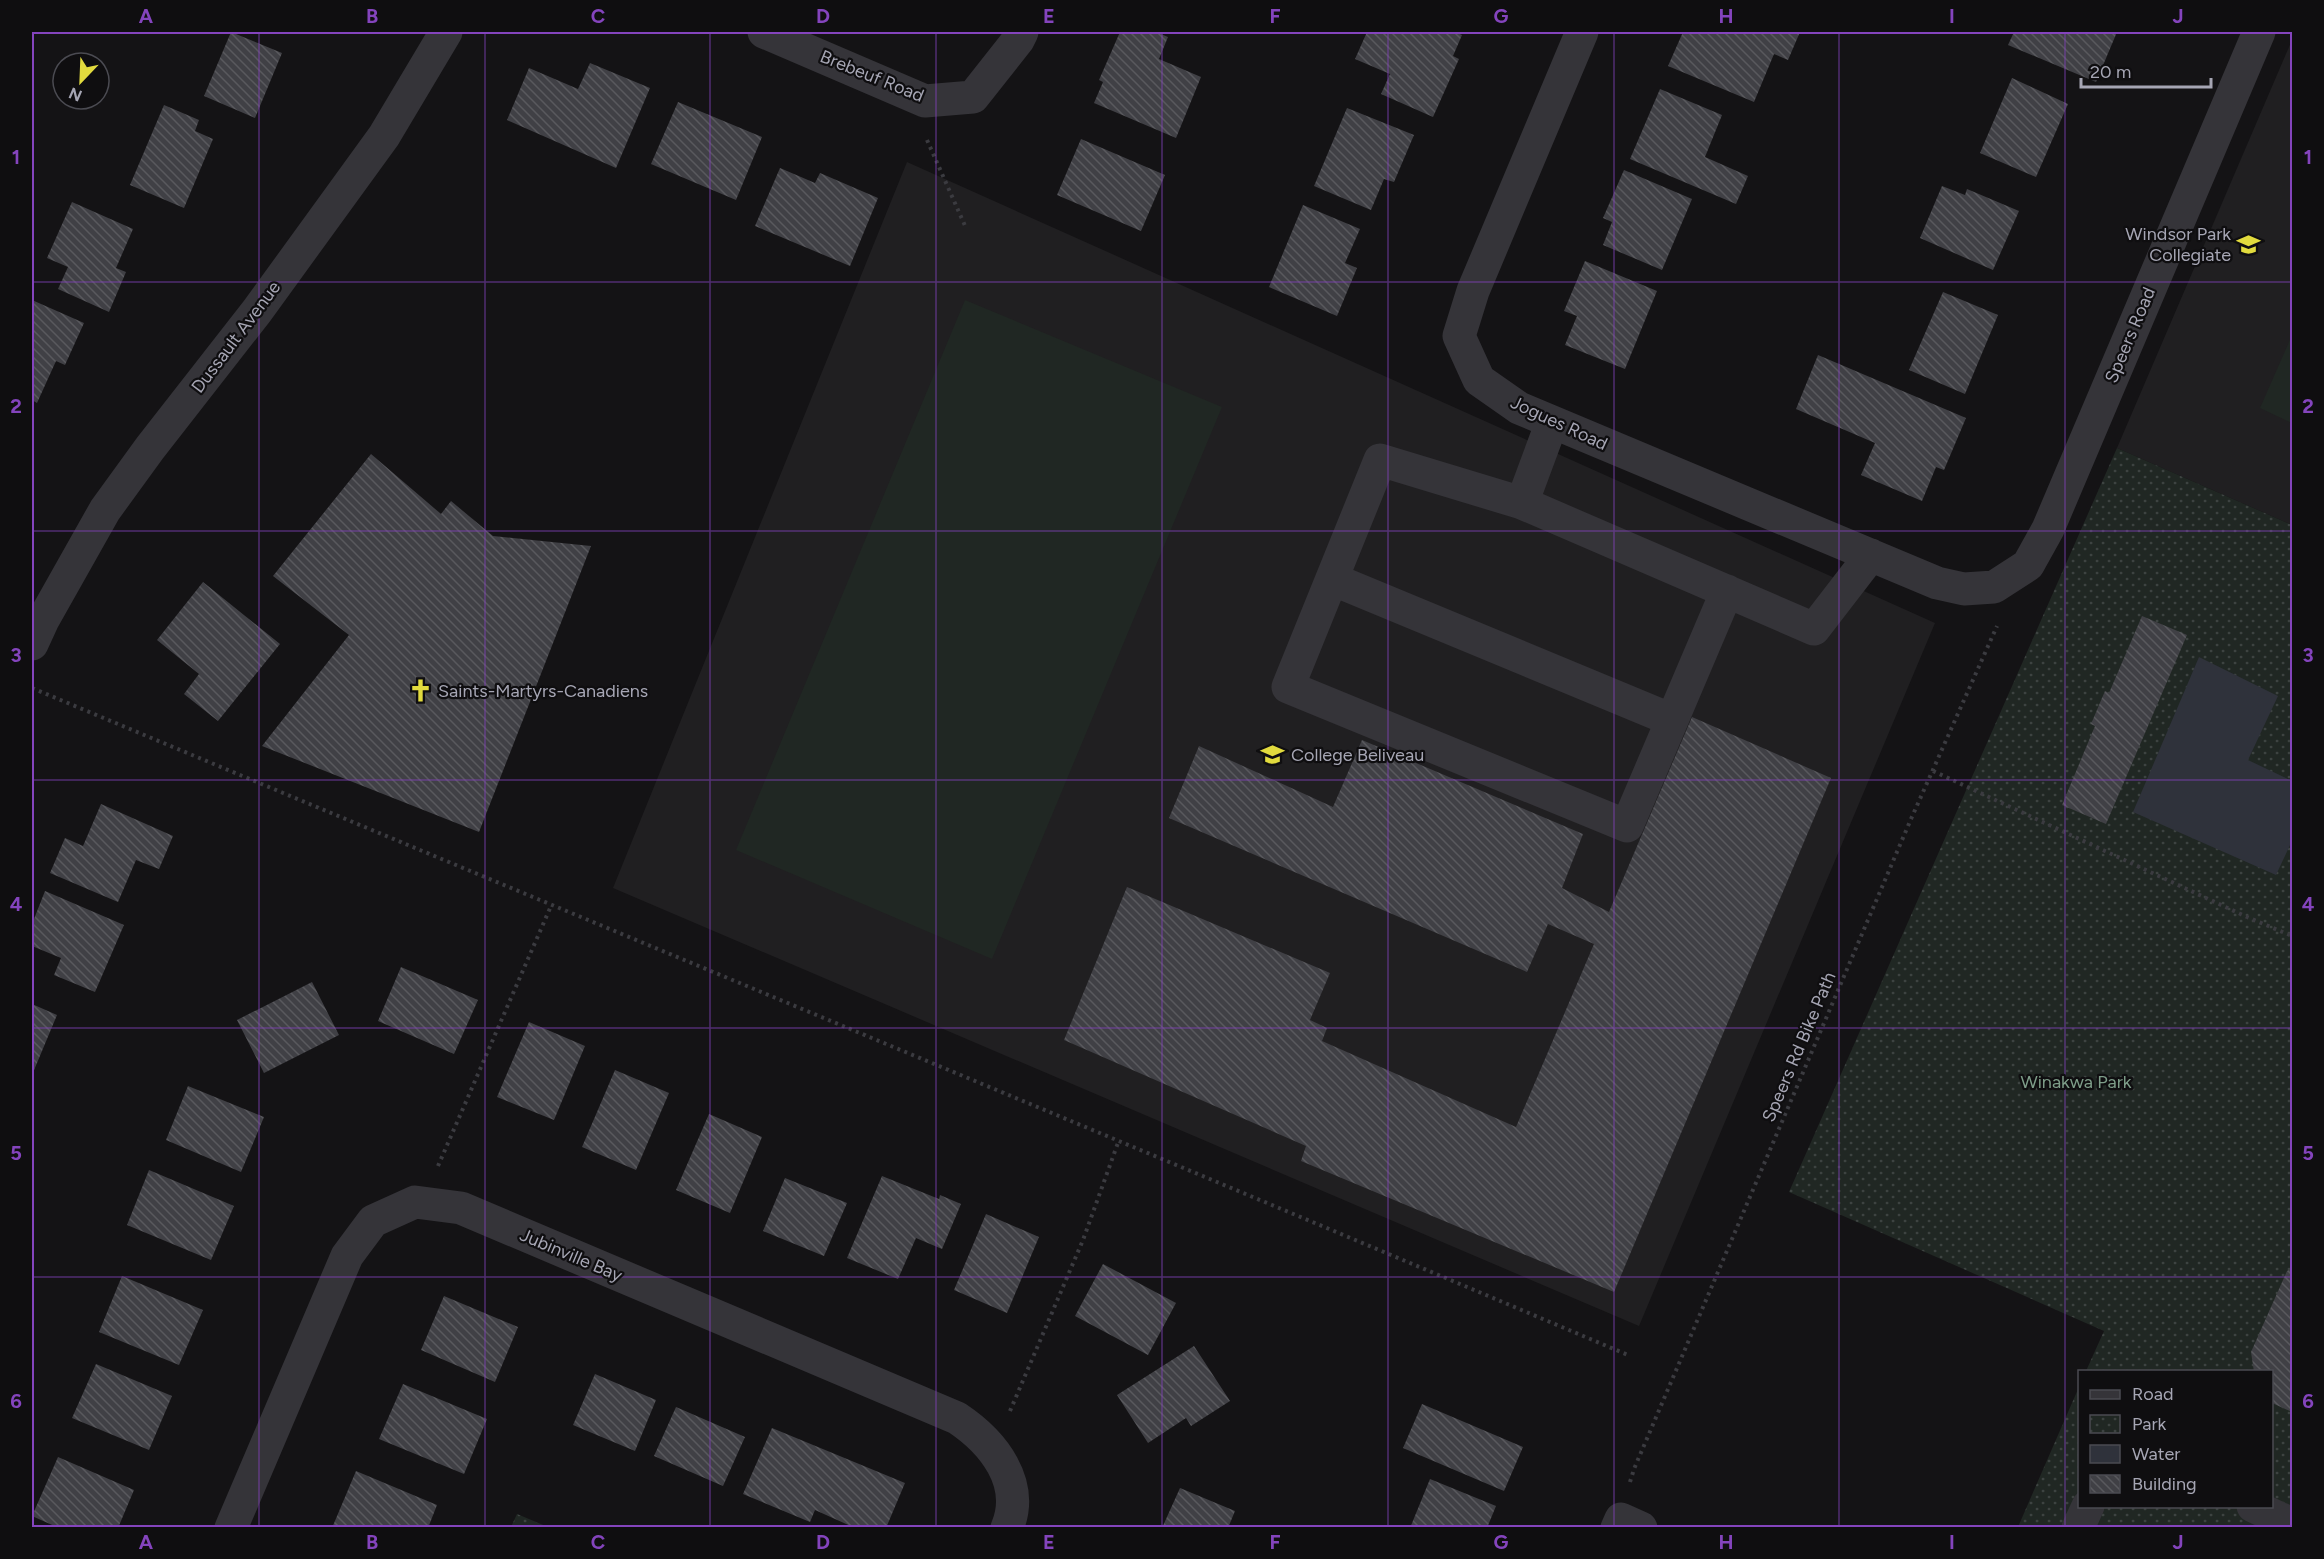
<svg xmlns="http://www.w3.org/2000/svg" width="2324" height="1559" font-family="Figtree,sans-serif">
	<defs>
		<pattern id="park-dots" width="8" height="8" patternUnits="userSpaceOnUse" patternTransform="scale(1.5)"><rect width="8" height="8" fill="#202723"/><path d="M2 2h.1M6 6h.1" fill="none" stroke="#3d4341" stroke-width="1.8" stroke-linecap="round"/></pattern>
		<pattern id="building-back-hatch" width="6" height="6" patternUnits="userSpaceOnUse" patternTransform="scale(1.5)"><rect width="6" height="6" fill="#404045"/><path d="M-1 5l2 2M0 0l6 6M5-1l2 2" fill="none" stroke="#59595d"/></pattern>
	</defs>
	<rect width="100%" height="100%" fill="#141315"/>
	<path fill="#201f21" d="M2292,40V525L2117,448Z
		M907,162L1935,623L1639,1326L613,888Z"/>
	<path fill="#202723" d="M965,300L1222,407L992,959L736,850Z
		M2292,335V423L2260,408Z"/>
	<path fill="url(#park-dots)" d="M2117,448L2292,525V1527H2018L2079,1387L2080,1506H2272V1372L2086,1371L2104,1331L1789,1192Z
		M517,1514L548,1527H511Z"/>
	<path fill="#2f323b" d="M2199,657L2278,696L2248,760L2292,781V841L2276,875L2133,812Z"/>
	<path fill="url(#building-back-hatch)" d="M231,32L282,53L255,118L204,96Z
		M1120,32H1156L1168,37L1159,59L1201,77L1176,138L1094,103L1103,82L1099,80Z
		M1367,32H1455L1462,35L1453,56L1459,59L1433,117L1381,94L1390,74L1355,59Z
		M1683,32H1800L1788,60L1774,54L1754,102L1668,66Z
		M2014,32H2117L2096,82L2008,45Z
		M590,63L650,88L616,168L507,120L529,68L578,89Z
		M2012,78L2068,104L2036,177L1980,153Z
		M1660,89L1722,115L1705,157L1748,176L1736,204L1630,159Z
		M678,102L762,137L736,200L651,164Z
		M164,105L199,120L195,131L213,139L184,208L130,185Z
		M1347,108L1414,135L1394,182L1384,179L1371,210L1314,186Z
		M1081,139L1165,175L1141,231L1057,195Z
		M780,168L815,183L820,173L878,198L850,266L755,226Z
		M1624,170L1692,199L1662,270L1603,245L1612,222L1603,218Z
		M1942,186L1965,195L1967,189L2019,211L1993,270L1920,238Z
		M72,202L133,229L116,268L126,272L109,312L58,289L68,267L47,258Z
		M1303,205L1360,229L1345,263L1357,268L1337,316L1269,287Z
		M1585,261L1657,291L1625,369L1565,345L1577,316L1564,311Z
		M1943,292L1998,315L1965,394L1909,370Z
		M32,300L84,323L65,365L56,361L37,403L32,400Z
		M1818,355L1966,418L1944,470L1936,467L1922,501L1861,475L1875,443L1796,409Z
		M371,454L441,514L451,501L493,536L591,546L479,832L262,746L349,635L273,576Z
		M203,582L280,644L218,721L184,694L199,674L157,640Z
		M2142,616L2187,635L2106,824L2062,805L2095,726L2091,724L2105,691L2109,693Z
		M1692,717L1831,778L1614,1292L1301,1161L1306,1146L1064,1040L1127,887L1330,973L1310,1020L1327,1028L1322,1041L1516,1127L1594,944L1548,924L1527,972L1169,818L1199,746L1333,807L1362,740L1583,834L1562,888L1609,912Z
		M101,804L173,836L159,869L136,860L118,902L50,873L65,838L83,846Z
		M45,891L124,925L95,992L54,975L61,958L32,946V924Z
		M401,967L478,1000L454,1054L378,1021Z
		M312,982L339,1035L264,1073L237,1020Z
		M32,1004L57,1015L32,1075Z
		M529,1022L585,1046L554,1120L497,1097Z
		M615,1070L669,1093L636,1170L582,1147Z
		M188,1086L264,1117L241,1172L166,1140Z
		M709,1114L762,1137L730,1213L676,1190Z
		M149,1170L234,1206L211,1260L127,1225Z
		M882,1176L939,1199L940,1195L961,1204L942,1249L916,1238L898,1279L847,1258Z
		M785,1178L847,1203L824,1256L763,1231Z
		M986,1214L1039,1237L1007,1313L954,1290Z
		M1103,1264L1176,1303L1148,1355L1075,1316Z
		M2292,1268V1412L2272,1403V1372H2254L2251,1352L2287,1271Z
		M122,1276L203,1310L179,1365L99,1332Z
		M444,1296L518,1327L495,1382L421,1350Z
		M1194,1346L1230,1401L1191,1426L1186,1418L1148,1443L1117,1395Z
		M96,1364L172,1396L149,1450L72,1418Z
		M595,1374L656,1400L635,1451L573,1425Z
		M403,1384L487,1419L464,1474L379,1439Z
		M1422,1404L1523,1447L1504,1491L1403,1448Z
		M676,1407L745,1437L723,1486L654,1456Z
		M772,1428L905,1483L886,1528H855L815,1510L810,1522L743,1494Z
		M58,1457L134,1490L118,1528H59L32,1516Z
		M356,1471L437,1505L428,1528H332Z
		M1430,1479L1496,1506L1487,1528H1410Z
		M1180,1488L1235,1511L1228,1528H1162Z"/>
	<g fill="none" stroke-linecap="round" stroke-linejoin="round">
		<path stroke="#3b3b40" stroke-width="4" stroke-dasharray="3 4.5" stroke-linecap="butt" d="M927,140L966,228
			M32,688C564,911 1097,1130 1628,1355
			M1933,771L2247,917L2292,936
			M438,1166L551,906
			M1010,1411L1083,1240L1119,1140
			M1630,1482L1634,1469L1911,819L1997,626"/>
		<path stroke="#353439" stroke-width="33" d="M764,32L925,101L973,97L1018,40L1022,32
			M1582,32L1473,291L1459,336L1479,380L1519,408L1937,583L1964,589L1994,587L2028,565L2048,529L2259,32
			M1552,422L1522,503L1814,629L1871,555
			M1522,503L1380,460L1288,687L1627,826L1727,591
			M1332,579L1672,720
			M32,644L43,620L105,510L150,448L257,311L384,136L446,32
			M2253,1506L2292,1524
			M231,1528L347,1256L373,1221L415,1202L461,1208L957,1418C993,1442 1026,1483 1007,1528
			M1617,1528L1621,1519L1641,1528
			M2078,1528L2088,1506"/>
	</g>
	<path fill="none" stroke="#8444bd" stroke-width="1.5" stroke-opacity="0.55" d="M259,32V1528M485,32V1528M710,32V1528M936,32V1528M1162,32V1528M1388,32V1528M1614,32V1528M1839,32V1528M2065,32V1528M32,282H2292M32,531H2292M32,780H2292M32,1028H2292M32,1277H2292"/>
	<defs>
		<symbol id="school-bare" viewBox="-9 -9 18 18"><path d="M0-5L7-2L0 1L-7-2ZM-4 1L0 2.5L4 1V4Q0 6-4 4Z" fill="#e2db3e" stroke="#0f0e10" stroke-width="2.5" paint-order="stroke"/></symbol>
		<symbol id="church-bare" viewBox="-9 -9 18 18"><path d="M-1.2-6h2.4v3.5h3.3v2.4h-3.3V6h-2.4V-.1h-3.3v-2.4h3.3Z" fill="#e2db3e" stroke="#0f0e10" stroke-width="2.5" paint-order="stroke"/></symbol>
	</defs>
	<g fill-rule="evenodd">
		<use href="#school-bare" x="2232" y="228" width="33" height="33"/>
		<use href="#church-bare" x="404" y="674" width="33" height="33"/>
		<use href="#school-bare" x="1256" y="738" width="33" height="33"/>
	</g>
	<g text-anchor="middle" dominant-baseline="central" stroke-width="4.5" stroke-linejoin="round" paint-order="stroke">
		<g font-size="18" fill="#a6a6b4" stroke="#0f0e10">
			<text transform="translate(872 76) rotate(22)">Brebeuf Road</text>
			<text transform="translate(2130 335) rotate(-67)">Speers Road</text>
			<text transform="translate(236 337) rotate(-53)">Dussault Avenue</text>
			<text transform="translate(1559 423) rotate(25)">Jogues Road</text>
			<text transform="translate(1799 1047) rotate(-67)">Speers Rd Bike Path</text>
			<text transform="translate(571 1255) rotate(23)">Jubinville Bay</text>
		</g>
		<g font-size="18" fill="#a6a6b4" stroke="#0f0e10" text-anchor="start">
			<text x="2231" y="234" text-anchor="end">Windsor Park<tspan x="2231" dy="21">Collegiate</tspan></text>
			<text x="438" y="691">Saints-Martyrs-Canadiens</text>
			<text x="1291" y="755">College Beliveau</text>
		</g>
		<g font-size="18" fill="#7e9d89" stroke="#0f0e10">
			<text x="2076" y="1082">Winakwa Park</text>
		</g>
	</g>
	<rect width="2324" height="1559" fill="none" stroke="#0f0e10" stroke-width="66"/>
	<rect x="2078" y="1370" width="195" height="138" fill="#0f0e10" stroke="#4b4b52" stroke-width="1.5"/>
	<rect x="2090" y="1390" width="30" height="9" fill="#353439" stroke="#4b4b52" stroke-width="1.5"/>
	<text x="2132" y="1400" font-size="18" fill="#a6a6b4">Road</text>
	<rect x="2090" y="1415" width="30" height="18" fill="url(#park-dots)" stroke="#4b4b52" stroke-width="1.5"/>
	<text x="2132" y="1430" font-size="18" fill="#a6a6b4">Park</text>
	<rect x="2090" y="1445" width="30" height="18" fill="#2f323b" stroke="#4b4b52" stroke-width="1.5"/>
	<text x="2132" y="1460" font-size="18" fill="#a6a6b4">Water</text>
	<rect x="2090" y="1475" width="30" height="18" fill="url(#building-back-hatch)" stroke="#4b4b52" stroke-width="1.5"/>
	<text x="2132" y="1490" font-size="18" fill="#a6a6b4">Building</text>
	<g transform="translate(81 81) rotate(203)"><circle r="28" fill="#0f0e10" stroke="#4b4b52" stroke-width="1.5"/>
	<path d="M0-4.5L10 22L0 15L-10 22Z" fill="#e2db3e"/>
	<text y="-9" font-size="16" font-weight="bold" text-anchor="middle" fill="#a6a6b4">N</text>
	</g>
	<path d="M2081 78v9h130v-9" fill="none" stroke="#a6a6b4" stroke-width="3"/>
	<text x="2090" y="78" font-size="18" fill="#a6a6b4" stroke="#0f0e10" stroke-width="4.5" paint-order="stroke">20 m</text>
	<rect x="33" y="33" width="2258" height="1493" fill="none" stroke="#8444bd" stroke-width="2"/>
	<g font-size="20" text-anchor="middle" font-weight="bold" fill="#8444bd">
		<text x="146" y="23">A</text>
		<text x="372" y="23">B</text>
		<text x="598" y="23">C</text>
		<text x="823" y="23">D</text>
		<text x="1049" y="23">E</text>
		<text x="1275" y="23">F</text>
		<text x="1501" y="23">G</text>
		<text x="1726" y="23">H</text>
		<text x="1952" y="23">I</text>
		<text x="2178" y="23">J</text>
		<text x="16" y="164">1</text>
		<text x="2308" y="164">1</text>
		<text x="16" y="413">2</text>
		<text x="2308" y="413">2</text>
		<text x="16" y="662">3</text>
		<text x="2308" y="662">3</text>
		<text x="16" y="911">4</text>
		<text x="2308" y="911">4</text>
		<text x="16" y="1160">5</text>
		<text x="2308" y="1160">5</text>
		<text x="16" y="1408">6</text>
		<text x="2308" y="1408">6</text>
		<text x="146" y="1549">A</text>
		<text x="372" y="1549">B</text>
		<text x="598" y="1549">C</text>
		<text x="823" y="1549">D</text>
		<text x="1049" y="1549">E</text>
		<text x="1275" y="1549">F</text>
		<text x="1501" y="1549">G</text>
		<text x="1726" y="1549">H</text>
		<text x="1952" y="1549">I</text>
		<text x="2178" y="1549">J</text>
	</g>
</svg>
